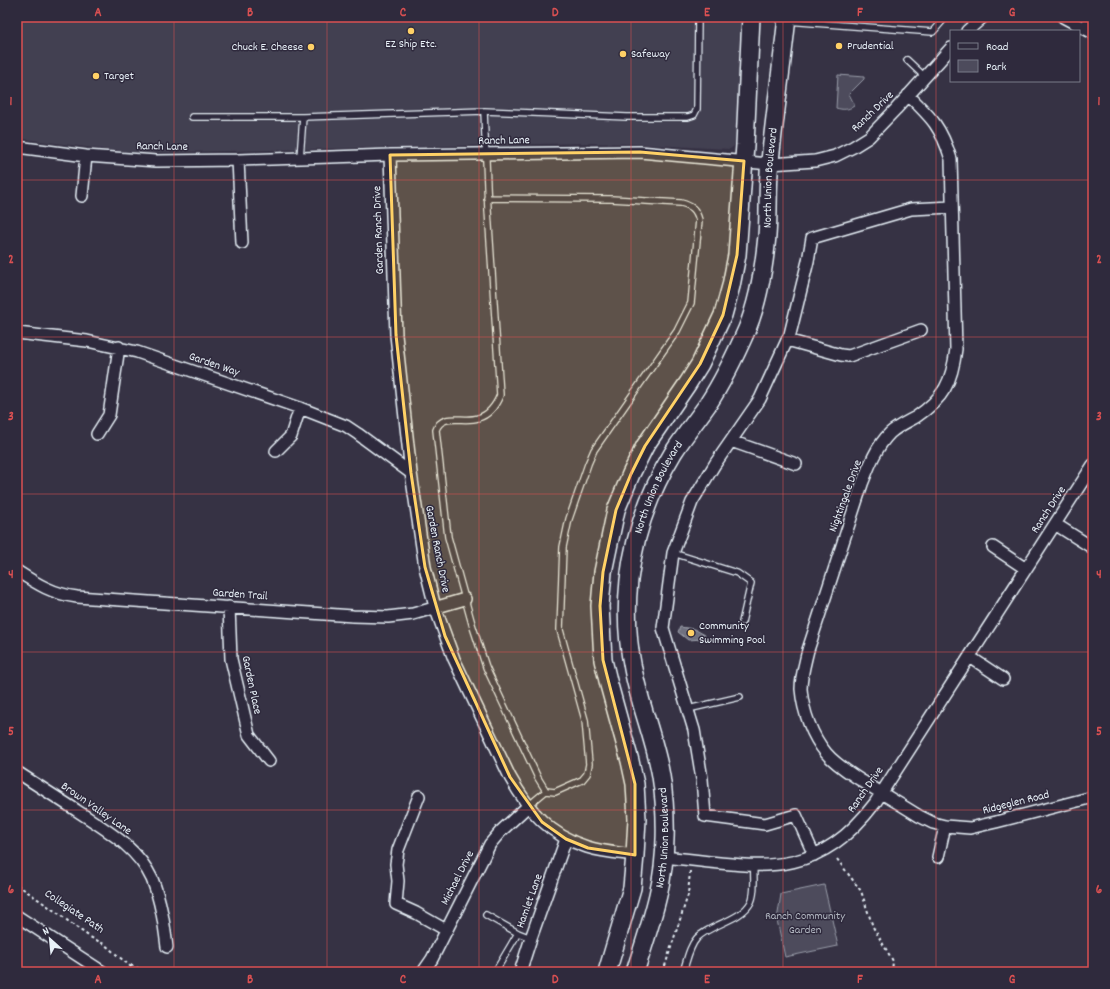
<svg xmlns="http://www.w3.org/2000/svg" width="1110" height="989" font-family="Dekko,sans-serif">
	<rect width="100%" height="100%" fill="#363244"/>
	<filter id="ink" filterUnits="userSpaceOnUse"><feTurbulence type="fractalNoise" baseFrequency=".025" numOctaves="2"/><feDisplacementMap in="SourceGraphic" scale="8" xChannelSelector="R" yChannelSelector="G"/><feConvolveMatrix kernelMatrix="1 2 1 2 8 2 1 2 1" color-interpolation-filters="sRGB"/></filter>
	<g filter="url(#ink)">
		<path fill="#433f51" d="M17,17H745L736,142L734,146L730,149L633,144L586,143L140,153L109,150L17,138Z"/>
		<path fill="#4d4b5c" stroke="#9a9eaa" d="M838,75L864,77V79L849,94L854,104V106C848,110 843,110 836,108Z
			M824,885L838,946L785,957L777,920L781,894Z"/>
		<path fill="#70717f" stroke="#a0a4af" d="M680,627L694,629L705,635L703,639L688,640L678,632Z"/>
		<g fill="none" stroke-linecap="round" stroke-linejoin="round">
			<defs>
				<path id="lane" d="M787,21L933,32L946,17
					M907,60L925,77
					M484,111L488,210L500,395C496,405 489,415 478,418C464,423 442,412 436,430L448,537L472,624L486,667L538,778L546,791
					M192,117H303L484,111L627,117H688L694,115L697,109L698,17
					M300,158L303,117
					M487,198L611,199L681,203C692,206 696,209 699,220L691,303L677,331L594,450L588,464L569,519L563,547L560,630L585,720L589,764L587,774L582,780L555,792L546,791L528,806
					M673,553L737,573L751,583L742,622
					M688,709L740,697
					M486,915L518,933L495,972
					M518,933L531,938
					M683,972C687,960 689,947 697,938C710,924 741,921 751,902C756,892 753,877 754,866"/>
				<path id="street" d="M1063,17L1093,33
					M1084,27L1092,17
					M967,31L983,17
					M908,95C932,118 941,127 951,159L956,349C952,382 944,398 916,417C907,422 898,426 890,433C876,447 869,466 862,484L808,650C805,663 801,676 801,689C803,712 812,736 826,753C836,765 850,773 862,781C881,793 900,804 919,816L933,823L945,826L970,828L996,822L1093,797
					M17,147L86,156L156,161L238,160L390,155L640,152L770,164L815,161L835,156L853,147L869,137L896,109L951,48
					M390,155L396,335L411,473L425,567L435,607L454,659L510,777C529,811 549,835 587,847C602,852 619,853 635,855
					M238,160L242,243
					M82,196L86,156
					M17,333L87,341L137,352L300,408L346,426L358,434L411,473
					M787,340L841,355L849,356L921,330
					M97,434L109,415L119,347
					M731,441L796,464
					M276,451L291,436L300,408
					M1055,524L1093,548
					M993,547L1026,569
					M17,571C37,584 53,594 77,597L353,616L388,617L413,614L465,599
					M229,607L231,659L249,735L269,761
					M970,657L1003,679
					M17,772C37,785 56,797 76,810C104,829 137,846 152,879C161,901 164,923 167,947
					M419,796L398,850L396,864L398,881L396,904L416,913L446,930
					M814,855L796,815L765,824L705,816L702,779L694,730L663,628L673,553L692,502L715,464L760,399L790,334L808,261L812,238L911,209L952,207
					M663,857C754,865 812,886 875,803L1093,465
					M938,857L945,826
					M17,916L103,972
					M423,972L432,959L490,844L501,831L528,806
					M520,972L531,938L566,839"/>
				<g id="primary">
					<path d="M607,972L632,888L635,855L637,819L635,784L630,761L609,685L603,660L600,606L603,572L616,510L631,474L645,446L688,383L700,364L723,315L731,286L737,255L745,145L751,17"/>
					<path id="s1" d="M635,972C643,947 652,921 658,895C667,859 667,813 661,776C655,740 640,706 633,669C627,640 626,609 629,580C634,536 650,491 673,453C684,436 696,421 708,404C723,381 736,354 747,329C759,300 764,267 767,236C769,211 767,186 770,161C775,113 782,65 787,17"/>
				</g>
			</defs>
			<use href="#lane" stroke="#e8f1f8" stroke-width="8"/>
			<use href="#street" stroke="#e8f1f8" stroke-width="14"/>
			<use href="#primary" stroke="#e8f1f8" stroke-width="20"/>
			<path stroke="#e8f1f8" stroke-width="2" stroke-dasharray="3 3" stroke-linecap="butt" d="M837,859L861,891L873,927L893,961L892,972
				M17,886H19L62,916L69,922L90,937L104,944L137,972
				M131,965L147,972
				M663,972L688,895L690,871"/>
			<use href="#lane" stroke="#2f2a3d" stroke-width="5.5"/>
			<use href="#street" stroke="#2f2a3d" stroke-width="11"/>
			<use href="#primary" stroke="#2f2a3d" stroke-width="17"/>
		</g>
	</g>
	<path fill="#ffd166" fill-opacity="0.2" stroke="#ffd166" stroke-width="3" stroke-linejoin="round" d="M640,152L744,161L737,255L723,315L700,364L645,446L631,474L616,510L603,572L600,606L603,660L635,784V855L588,848L566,839L542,822L510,777L445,636L425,567L411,473L396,335L390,155Z"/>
	<path fill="none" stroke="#da5052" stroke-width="1" stroke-opacity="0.55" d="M174,17V972M327,17V972M479,17V972M631,17V972M783,17V972M936,17V972M17,180H1093M17,337H1093M17,494H1093M17,652H1093M17,810H1093"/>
	<g fill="#ffd166" stroke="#2f2a3d" stroke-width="1.5">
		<circle cx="411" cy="31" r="4"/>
		<circle cx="839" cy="46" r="4"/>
		<circle cx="311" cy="47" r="4"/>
		<circle cx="623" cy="54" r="4"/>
		<circle cx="96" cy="76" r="4"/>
		<circle cx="691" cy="633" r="4"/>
	</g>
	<g text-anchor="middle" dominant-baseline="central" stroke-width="3" stroke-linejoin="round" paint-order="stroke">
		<g font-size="12" fill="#e8f1f8" stroke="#2f2a3d" text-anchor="start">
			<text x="411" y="44" text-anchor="middle">EZ Ship Etc.</text>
			<text x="847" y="46">Prudential</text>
			<text x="303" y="47" text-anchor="end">Chuck E. Cheese</text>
			<text x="631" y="54">Safeway</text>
			<text x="104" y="76">Target</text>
			<text x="699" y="626">Community<tspan x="699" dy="14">Swimming Pool</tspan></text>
		</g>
		<g font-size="12" fill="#e8f1f8" stroke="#2f2a3d">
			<text transform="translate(873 112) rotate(-44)">Ranch Drive</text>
			<text transform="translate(504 141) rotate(-1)">Ranch Lane</text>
			<text transform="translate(162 147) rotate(1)">Ranch Lane</text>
			<text stroke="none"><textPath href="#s1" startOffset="834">North Union Boulevard</textPath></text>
			<text transform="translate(379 230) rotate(-92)">Garden Ranch Drive</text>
			<text transform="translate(214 365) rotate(19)">Garden Way</text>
			<text stroke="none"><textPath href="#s1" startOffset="498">North Union Boulevard</textPath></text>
			<text transform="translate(846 496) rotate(-70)">Nightingale Drive</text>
			<text transform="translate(1049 510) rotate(-57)">Ranch Drive</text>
			<text transform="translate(437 549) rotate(79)">Garden Ranch Drive</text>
			<text transform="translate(240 595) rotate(4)">Garden Trail</text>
			<text transform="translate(251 685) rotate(78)">Garden Place</text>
			<text transform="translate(866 790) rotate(-55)">Ranch Drive</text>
			<text transform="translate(1016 803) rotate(-14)">Ridgeglen Road</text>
			<text transform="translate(96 809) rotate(35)">Brown Valley Lane</text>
			<text stroke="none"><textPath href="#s1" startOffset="138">North Union Boulevard</textPath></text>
			<text transform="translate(458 878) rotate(-63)">Michael Drive</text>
			<text transform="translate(530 901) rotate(-70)">Hamlet Lane</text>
			<text transform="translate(74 912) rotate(34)">Collegiate Path</text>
		</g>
		<g font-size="12" fill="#b2b7c1" stroke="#2f2a3d">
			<text x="805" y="916">Ranch Community<tspan x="805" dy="14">Garden</tspan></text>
		</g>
	</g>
	<rect width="1110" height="989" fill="none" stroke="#2f2a3d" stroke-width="44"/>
	<rect x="950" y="30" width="130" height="52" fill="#2f2a3d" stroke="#797a88"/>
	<rect x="958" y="43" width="20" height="6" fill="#2f2a3d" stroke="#797a88"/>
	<text x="986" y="50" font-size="12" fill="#e8f1f8">Road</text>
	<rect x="958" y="60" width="20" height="12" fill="#4d4b5c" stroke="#797a88"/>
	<text x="986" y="70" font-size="12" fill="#e8f1f8">Park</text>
	<g transform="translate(50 939) rotate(333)" stroke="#2f2a3d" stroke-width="3" paint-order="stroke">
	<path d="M0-3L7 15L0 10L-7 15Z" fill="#e8f1f8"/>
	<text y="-6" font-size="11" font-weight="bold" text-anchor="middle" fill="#e8f1f8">N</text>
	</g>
	<rect x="22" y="22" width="1066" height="945" fill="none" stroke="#da5052" stroke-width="1.5"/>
	<g font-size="13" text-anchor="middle" font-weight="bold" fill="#da5052">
		<text x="98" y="16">A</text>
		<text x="250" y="16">B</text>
		<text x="403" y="16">C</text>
		<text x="555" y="16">D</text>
		<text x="707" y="16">E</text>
		<text x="860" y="16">F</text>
		<text x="1012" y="16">G</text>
		<text x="11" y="105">1</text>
		<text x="1099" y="105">1</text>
		<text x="11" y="263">2</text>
		<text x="1099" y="263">2</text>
		<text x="11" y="420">3</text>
		<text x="1099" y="420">3</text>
		<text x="11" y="578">4</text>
		<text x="1099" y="578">4</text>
		<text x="11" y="735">5</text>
		<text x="1099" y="735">5</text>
		<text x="11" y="893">6</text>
		<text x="1099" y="893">6</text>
		<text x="98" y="983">A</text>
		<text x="250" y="983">B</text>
		<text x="403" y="983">C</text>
		<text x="555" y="983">D</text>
		<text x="707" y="983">E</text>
		<text x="860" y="983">F</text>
		<text x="1012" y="983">G</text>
	</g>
</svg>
